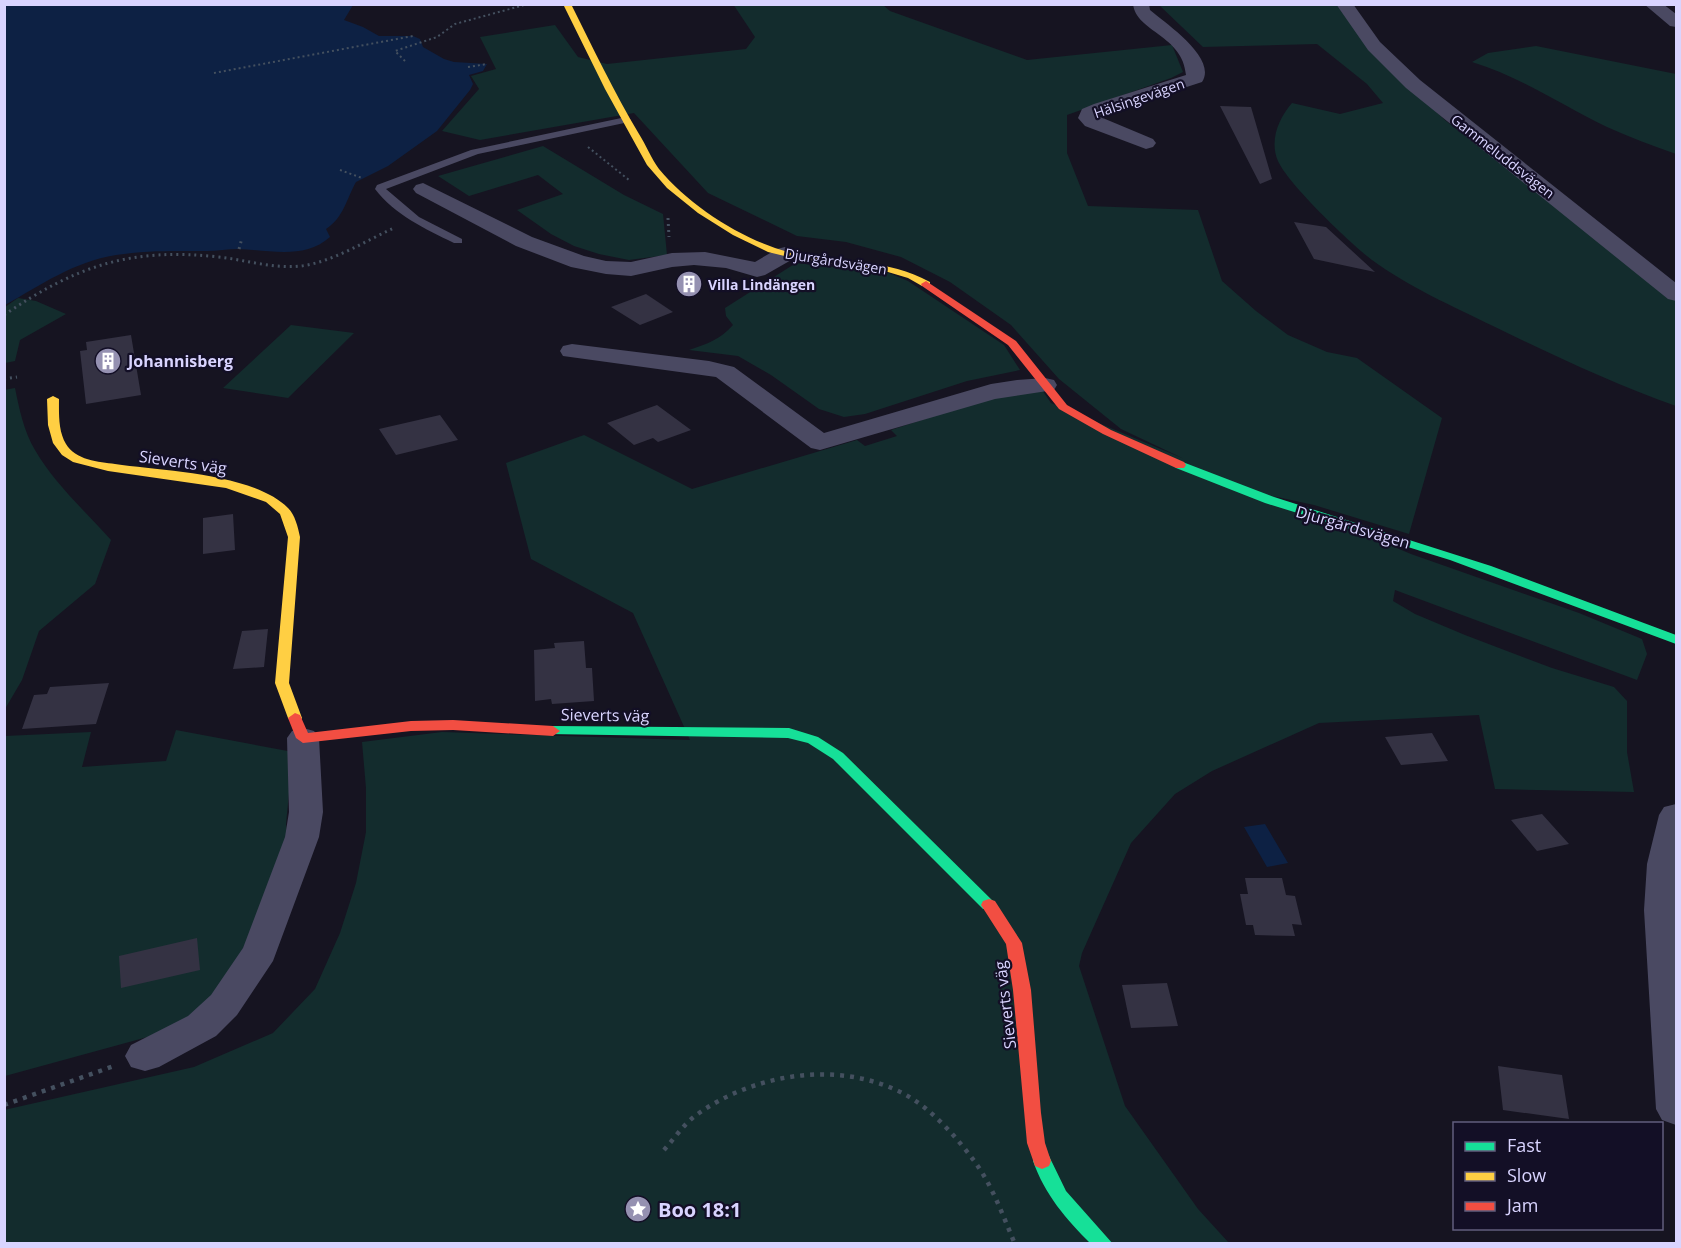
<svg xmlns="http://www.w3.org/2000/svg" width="1681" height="1248" font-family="'Open Sans',sans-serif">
	<rect width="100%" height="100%" fill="#161421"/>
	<path fill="#132c2d" d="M733,4L883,5L890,11L1027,60L1172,45L1183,72L1171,78L1067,115V153L1088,206L1198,210L1222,281L1256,311L1288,335L1327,352L1357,358L1442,418L1409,534L1314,505L1254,492L1121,429L1059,379L1011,325L950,282L901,257L846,242L797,236L708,193L634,113L480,140L442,131L479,89L471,76L496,69L480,37L555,25L578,57L607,64L746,49L755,37Z
		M1159,5H1337L1371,51L1446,121L1676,299V406C1614,384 1552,355 1493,326C1454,307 1407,286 1372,260C1351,244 1288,184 1278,161C1269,140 1279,118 1292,103L1340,114L1383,103L1367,84L1317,44L1203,47Z
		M1536,46L1676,74V154C1653,146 1629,137 1607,127C1561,105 1521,77 1472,62L1488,53Z
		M543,146L624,195L663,214L667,255L629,260L599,254L574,246L551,234L517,210L563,194L538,175L469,196L438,176Z
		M796,263L889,273L908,281L1004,345L1020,370L967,381L865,414L844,417L819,409L771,375L738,356L689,350C707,344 721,339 733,325L726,316L725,308Z
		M18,298L36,301L66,314L20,340L15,361L5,363V307Z
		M291,325L354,333L288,398L223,388Z
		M15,388C19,408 24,432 35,450C54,483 85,511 111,540L95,584L39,631L22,680L5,709L4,390Z
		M1042,390L1051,403L1411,554L1579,613L1642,639L1647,654L1637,680L1395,590L1393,601L1415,614L1465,635L1552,668L1614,687L1627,701V752L1634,792L1495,789L1479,715L1319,723L1212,771L1175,794L1131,843L1082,953L1079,966L1125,1106L1198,1209L1229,1243H5L4,1110L194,1067L273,1033L315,989L340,933L356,883L366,832V788L362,742L442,732L690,740L633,613L531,559L506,463L584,435L692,489L857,440L865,446L897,436L891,430L1007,392Z
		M176,730L293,752L286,824L289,845L226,987L184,1027L5,1076V736L91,732L82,767L166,761Z"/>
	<path fill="#0d2144" d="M5,4L353,5L344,20L363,27L379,36H413L420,39L423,47L444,59L454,62L487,64L483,71L469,75L473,84L470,90L437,131L388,166L356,182C346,200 344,217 326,229L330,237C304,260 270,250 238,249C228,249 217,251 207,251C176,251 146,250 116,255C73,262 41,285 5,305Z
		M1265,824L1288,863L1267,867L1244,827Z"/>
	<path fill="#343243" d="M1220,106L1251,107L1272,179L1260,184Z
		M1294,222L1326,227L1375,272L1314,259Z
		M646,294L673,312L640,325L611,307Z
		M131,335L141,395L86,404L80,351L87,350L86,342Z
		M657,405L691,430L658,442L653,438L634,445L607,423Z
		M440,415L458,440L396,455L379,429Z
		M233,514L235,550L203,554V518Z
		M268,629L264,667L233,669L242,631Z
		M584,641L586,668H592L594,701L552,704L551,699L535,701L534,650L555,648L554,643Z
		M109,683L96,724L22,729L34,695L47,694L50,687Z
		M1432,733L1448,761L1401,765L1385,737Z
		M1542,814L1569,844L1537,851L1511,820Z
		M1245,878H1282L1286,895L1295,896L1302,925L1292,924L1295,936L1255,935L1253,925H1246L1240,894H1248Z
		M197,938L200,970L121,988L119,956Z
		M1167,983L1178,1026L1131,1028L1122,985Z
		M1498,1066L1562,1075L1569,1119L1503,1110Z"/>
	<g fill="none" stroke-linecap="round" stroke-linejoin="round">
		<path stroke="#44505f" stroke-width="2" stroke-dasharray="2 3" stroke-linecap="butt" d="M405,61L395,51L437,37L455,24L528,4
			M468,67L487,64
			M214,73L413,36
			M588,147L629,180
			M340,170L362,178"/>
		<path stroke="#44505f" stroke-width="3" stroke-dasharray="2 4" stroke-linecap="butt" d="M668,218L669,237
			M239,249L242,238
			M4,315C76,266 131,247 219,257C246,260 273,269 301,266C333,262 365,241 394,228
			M4,379L17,377"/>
		<path stroke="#44505f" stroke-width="4.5" stroke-dasharray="4 6" stroke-linecap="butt" d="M4,1105L114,1066
			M664,1150C674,1139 683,1125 695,1116C753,1073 841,1059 906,1095C933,1110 957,1138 975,1162C993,1187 1003,1216 1015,1244"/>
		<path fill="#4a4962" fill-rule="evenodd" d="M626,117L631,120L629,122L478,154L386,189L419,217L462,239V243H454C425,229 395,215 375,189L377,185L471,150Z"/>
		<path fill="#4a4962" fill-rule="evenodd" d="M1133,4H1149L1150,10C1165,23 1218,58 1202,82L1098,116L1153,139L1156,143L1153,147L1146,149L1085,126L1078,118L1082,109L1094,104L1186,75C1183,35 1136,32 1133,4Z
			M1336,4H1353L1380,42L1420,80L1676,283V301L1668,299L1406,88L1368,50Z
			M1644,4H1663L1676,14V27L1670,26Z
			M423,183L532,237L584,256L606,261L631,262L672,253L705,252L755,262L777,249L785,247L793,249L796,254L793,259L765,275L757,277L726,268L694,265L672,267L631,276L606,274L571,267L516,246L416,193L413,189L416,185Z
			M572,344L709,361L734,367L824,433L991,384L1017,380L1045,378L1054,380L1057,385L1054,390L995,399L820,450L811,448L716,377L563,356L560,351L563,346Z
			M303,728L314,731L319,738L323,812L319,837L273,961L237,1015L216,1036L159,1067L145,1071L131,1067L125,1056L131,1045L188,1016L211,995L243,948L285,837L289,812L287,738L292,731Z
			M1676,804V1125L1662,1120L1656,1109L1644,910L1647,864L1659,815L1664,807Z"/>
		<path fill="#16e098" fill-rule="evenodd" d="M1180,461L1274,497L1491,566L1676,635V644L1450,560L1265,503L1176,468L1174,465L1176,462Z
			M553,726L789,728L818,737L843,753L997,905L995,909H983L833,759L808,743L788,738L548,734L546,731Z
			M1042,1153L1049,1156L1066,1191L1113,1244H1091C1066,1219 1045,1195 1033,1161L1035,1156Z"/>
		<path fill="#ffcf43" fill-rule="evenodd" d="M563,4H571C593,48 614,92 639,134C646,145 651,158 659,169C690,206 741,239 788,252C836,264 885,257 930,282V286H922L908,278L878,269L805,261L768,252L733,235L698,213L667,188L647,165L605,89Z
			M53,396L59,399C59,413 58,431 66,444C75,460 99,462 115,464C162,471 253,473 288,508C295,515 298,527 300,537L289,683L302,718L300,721H290L288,718L275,683L288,537L280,514L266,502L226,488L108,471L73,462L62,455L53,443L48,425L47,399Z"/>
		<path fill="#f24e42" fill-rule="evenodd" d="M926,281L1016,341L1067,405L1111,430L1184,462L1186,465L1184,468H1176L1103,434L1059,409L1008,345L922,286L921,284Z
			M295,713L300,715L308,733L411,721L453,720L553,726L560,731L553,736L453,730L411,731L303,743L296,738L288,718Z
			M989,899L995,901L1022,943L1031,990L1041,1113L1045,1143L1051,1161L1049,1166L1042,1169L1035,1166L1027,1143L1013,990L1006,944L981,905L983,901Z"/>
	</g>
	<defs>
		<symbol id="building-disc" viewBox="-11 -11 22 22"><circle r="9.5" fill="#9591b1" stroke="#130f26"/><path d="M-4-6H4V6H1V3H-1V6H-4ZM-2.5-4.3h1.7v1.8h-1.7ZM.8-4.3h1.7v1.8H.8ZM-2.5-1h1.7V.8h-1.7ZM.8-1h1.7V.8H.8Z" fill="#fff"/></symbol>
		<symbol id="sight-disc" viewBox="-11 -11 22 22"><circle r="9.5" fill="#9591b1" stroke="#130f26"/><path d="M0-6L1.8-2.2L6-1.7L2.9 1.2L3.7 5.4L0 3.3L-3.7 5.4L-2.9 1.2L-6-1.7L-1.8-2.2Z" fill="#fff"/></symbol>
	</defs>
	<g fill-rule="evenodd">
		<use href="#building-disc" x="674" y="269" width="30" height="30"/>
		<use href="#building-disc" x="93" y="346" width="30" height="30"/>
		<use href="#sight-disc" x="623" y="1194" width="30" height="30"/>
	</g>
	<g text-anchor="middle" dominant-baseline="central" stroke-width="4.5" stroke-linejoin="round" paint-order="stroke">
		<g font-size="14" fill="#d9d4ff" stroke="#130f26">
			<text transform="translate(1139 98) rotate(-19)">Hälsingevägen</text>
			<text transform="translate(1503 156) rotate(38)">Gammeluddsvägen</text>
			<text transform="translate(836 261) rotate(9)">Djurgårdsvägen</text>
		</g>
		<g font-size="14" font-weight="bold" fill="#d9d4ff" stroke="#130f26" text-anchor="start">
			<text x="708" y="284">Villa Lindängen</text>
		</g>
		<g font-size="16" font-weight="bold" fill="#d9d4ff" stroke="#130f26" text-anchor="start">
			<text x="128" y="361">Johannisberg</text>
		</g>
		<g font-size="16" fill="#d9d4ff" stroke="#130f26">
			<text transform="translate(183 462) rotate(8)">Sieverts väg</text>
			<text transform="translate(1353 527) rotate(16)">Djurgårdsvägen</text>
			<text transform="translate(605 715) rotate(1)">Sieverts väg</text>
			<text transform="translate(1005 1005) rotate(-97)">Sieverts väg</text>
		</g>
		<g font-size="20" font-weight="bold" fill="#d9d4ff" stroke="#130f26" text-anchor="start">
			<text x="658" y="1209">Boo 18:1</text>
		</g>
	</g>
	<rect width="1681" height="1248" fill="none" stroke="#d9d4ff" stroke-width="12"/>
	<rect x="1453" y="1122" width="210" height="108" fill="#130f26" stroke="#625e7d" stroke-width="1.5"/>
	<rect x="1465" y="1142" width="30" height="9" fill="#16e098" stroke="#625e7d" stroke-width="1.5"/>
	<text x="1507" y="1152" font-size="18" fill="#d9d4ff">Fast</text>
	<rect x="1465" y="1172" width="30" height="9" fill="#ffcf43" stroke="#625e7d" stroke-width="1.5"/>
	<text x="1507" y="1182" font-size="18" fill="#d9d4ff">Slow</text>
	<rect x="1465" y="1202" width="30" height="9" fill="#f24e42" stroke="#625e7d" stroke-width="1.5"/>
	<text x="1507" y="1212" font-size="18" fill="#d9d4ff">Jam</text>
</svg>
